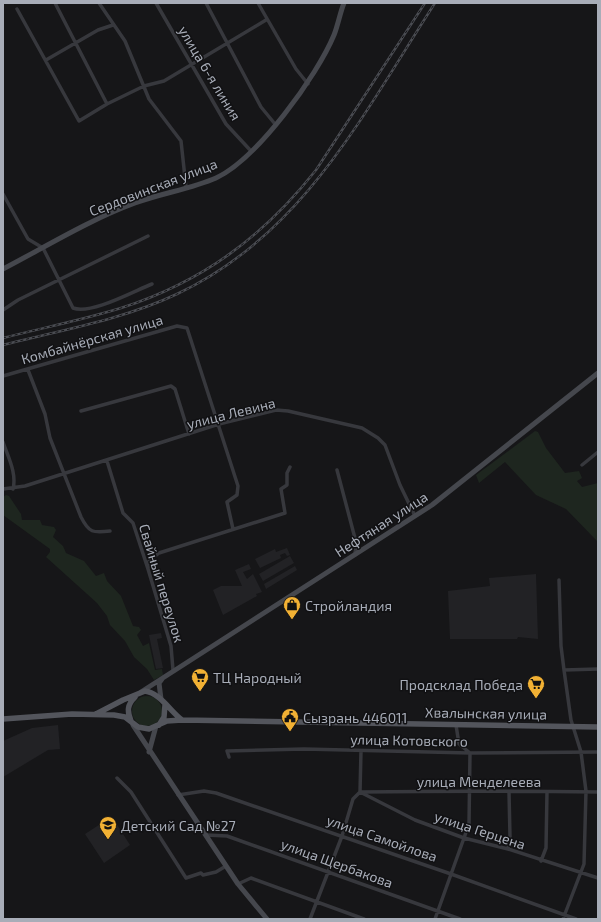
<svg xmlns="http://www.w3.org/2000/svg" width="601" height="922" font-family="'Exo 2',sans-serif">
	<rect width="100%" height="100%" fill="#161618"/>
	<path fill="#222225" d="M287,548L290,555L287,556L285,553L280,555L281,558L260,568L255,559L275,549L276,552Z
		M290,556L294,563L263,581L259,574Z
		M249,564L251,569L243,572L247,579L253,574L262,592L256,594L257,596L223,615L213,590L221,586H242L235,570Z
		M295,566L297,570L266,589L264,584Z
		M536,574L538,639L518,637L517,639H450L448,591L490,586L489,578Z
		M161,633L162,638L157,639L163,668L156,669L149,635Z
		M58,725L60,749L48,750L3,777V741L32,728Z
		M105,821L116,823L130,845L104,863L85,834Z"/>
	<path fill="#1e261f" d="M535,431L538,432L546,448L565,473L579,471L582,478L577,481L582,487L598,483V542L566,509L536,495L505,462L479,483L476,475Z
		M6,495L9,496L21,514L22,520H40L42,525L54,527L56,530L53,537L63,546L66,553L84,561L96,576L104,573L107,581L121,596L133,626L139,627L141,630L137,635L143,646L149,643L155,670L162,669L163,675L154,680L147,669L134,657L125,641L110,625L107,616L97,603L46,557L50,552V549L3,515V497Z
		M132 711a15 15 0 1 1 30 0a15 15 0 1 1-30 0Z"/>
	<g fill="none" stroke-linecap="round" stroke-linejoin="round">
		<path stroke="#37383d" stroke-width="3.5" d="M55,3L107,104
			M99,3L125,41L149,99L181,141L186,187
			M156,3L226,124L251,151
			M206,3L261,107L275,124
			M258,3L296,69L308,84
			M17,9L79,121L107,104L144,86L164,81L266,20
			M46,60L98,30L113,25
			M3,194L28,239L43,248L73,308C91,315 134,291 152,284
			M3,310L18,300L148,236
			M28,370L45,414L50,438L81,517C89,533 93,533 110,531
			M3,376L177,326L187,328L238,486L237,495L227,502L233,529
			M81,411L171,386L175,389L189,434
			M3,442C8,457 17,473 13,489
			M107,461L123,513L133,523L148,569L171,646L173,670
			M582,465L598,452
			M337,470L356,542L355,555
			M3,489L25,486L219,424L276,410L288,411L362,428L378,438L385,445L400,485L415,516
			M148,568L149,561L159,553L285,513L281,489L287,485V473L290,467
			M559,580L561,646L564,670L571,720L581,752L586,791L584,864L563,919
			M564,670L598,669
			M229,757L227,751L304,749L470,753L598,752
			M117,778L131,792L186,878L201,873L203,875L216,872L226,866
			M360,792L415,820L464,838L508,849L598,878
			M361,792C440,791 519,791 598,792
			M178,795L204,791L216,793L451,874L576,919
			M206,835L227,836L460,919
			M508,849L510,837L509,792
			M541,861L546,848L547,792
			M238,884L251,878L364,919
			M310,919L342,836L353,799L360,792L361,751
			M435,919L469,824L470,753L459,744L456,725"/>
		<path stroke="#45474d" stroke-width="5" d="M3,269C47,246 89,220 135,203C162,193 191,189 216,178C257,159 317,76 334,35C338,25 340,13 344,3
			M141,692L432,505L598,373
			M161,699L159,683L162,679
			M133,725L238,884L267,919
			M149,752L156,726"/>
		<path stroke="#53555c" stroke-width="5.5" d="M96,714L123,700L145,691C160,693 170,711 182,720
			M3,719L72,714L114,715L125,717L138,727L149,729L167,721L182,720L598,727
			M131,721C127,711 127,705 135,697
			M159,725L164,717L165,705"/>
		<defs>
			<path id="rail" d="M3,338C42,328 82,320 121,308C202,282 263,237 316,170L425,3
				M3,345C61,330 122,320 177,294C303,235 363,114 435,3"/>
		</defs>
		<use href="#rail" stroke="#4a4c52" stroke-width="2.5"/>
		<use href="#rail" stroke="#111113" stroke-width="1" stroke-dasharray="3" stroke-linecap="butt"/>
	</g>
	<defs>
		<symbol id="shop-pin" viewBox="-11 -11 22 30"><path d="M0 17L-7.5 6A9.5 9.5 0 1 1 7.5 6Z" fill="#f2b134" stroke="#111113"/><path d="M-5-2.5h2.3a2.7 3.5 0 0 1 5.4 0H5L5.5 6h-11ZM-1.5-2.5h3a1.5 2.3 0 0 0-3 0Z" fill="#111"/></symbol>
		<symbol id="supermarket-pin" viewBox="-11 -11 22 30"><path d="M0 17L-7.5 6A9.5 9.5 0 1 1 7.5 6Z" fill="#f2b134" stroke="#111113"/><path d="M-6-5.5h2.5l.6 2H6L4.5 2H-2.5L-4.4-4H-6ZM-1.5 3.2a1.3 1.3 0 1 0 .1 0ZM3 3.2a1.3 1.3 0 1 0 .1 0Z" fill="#111"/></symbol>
		<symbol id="civic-pin" viewBox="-11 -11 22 30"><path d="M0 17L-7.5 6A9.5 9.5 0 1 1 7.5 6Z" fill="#f2b134" stroke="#111113"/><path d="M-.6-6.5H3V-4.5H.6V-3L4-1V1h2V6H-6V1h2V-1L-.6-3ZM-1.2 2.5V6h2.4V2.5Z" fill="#111"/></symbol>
		<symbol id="school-pin" viewBox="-11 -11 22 30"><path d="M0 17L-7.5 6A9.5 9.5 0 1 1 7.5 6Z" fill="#f2b134" stroke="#111113"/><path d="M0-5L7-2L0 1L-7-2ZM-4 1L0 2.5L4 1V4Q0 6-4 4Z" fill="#111"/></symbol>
	</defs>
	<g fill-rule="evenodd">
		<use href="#shop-pin" x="282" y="595" width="20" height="27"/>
		<use href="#supermarket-pin" x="190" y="667" width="20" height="27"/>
		<use href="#supermarket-pin" x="526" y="674" width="20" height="27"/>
		<use href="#civic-pin" x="280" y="707" width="20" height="27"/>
		<use href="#school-pin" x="98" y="815" width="20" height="27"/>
	</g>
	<g text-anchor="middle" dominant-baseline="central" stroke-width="3" stroke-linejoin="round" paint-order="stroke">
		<g font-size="14" fill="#a8adb8" stroke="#111113">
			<text transform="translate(210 73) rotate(59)">улица 6-я линия</text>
			<text transform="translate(153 187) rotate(-21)">Сердовинская улица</text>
			<text transform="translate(92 339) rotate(-16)">Комбайнёрская улица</text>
			<text transform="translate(231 413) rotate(-14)">улица Левина</text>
			<text transform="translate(381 524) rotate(-33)">Нефтяная улица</text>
			<text transform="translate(162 583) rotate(73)">Свайный переулок</text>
			<text transform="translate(486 713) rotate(1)">Хвалынская улица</text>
			<text transform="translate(409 740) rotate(1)">улица Котовского</text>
			<text x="479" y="781">улица Менделеева</text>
			<text transform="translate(480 830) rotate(18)">улица Герцена</text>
			<text transform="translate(382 838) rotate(19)">улица Самойлова</text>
			<text transform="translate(337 863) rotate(20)">улица Щербакова</text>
		</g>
		<g font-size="14" fill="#a8adb8" stroke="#111113" text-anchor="start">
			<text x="305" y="605">Стройландия</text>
			<text x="213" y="677">ТЦ Народный</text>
			<text x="523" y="684" text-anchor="end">Продсклад Победа</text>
			<text x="303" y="717">Сызрань 446011</text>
			<text x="121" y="825">Детский Сад №27</text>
		</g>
	</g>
	<rect width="601" height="922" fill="none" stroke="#a8adb8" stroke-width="8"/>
</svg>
